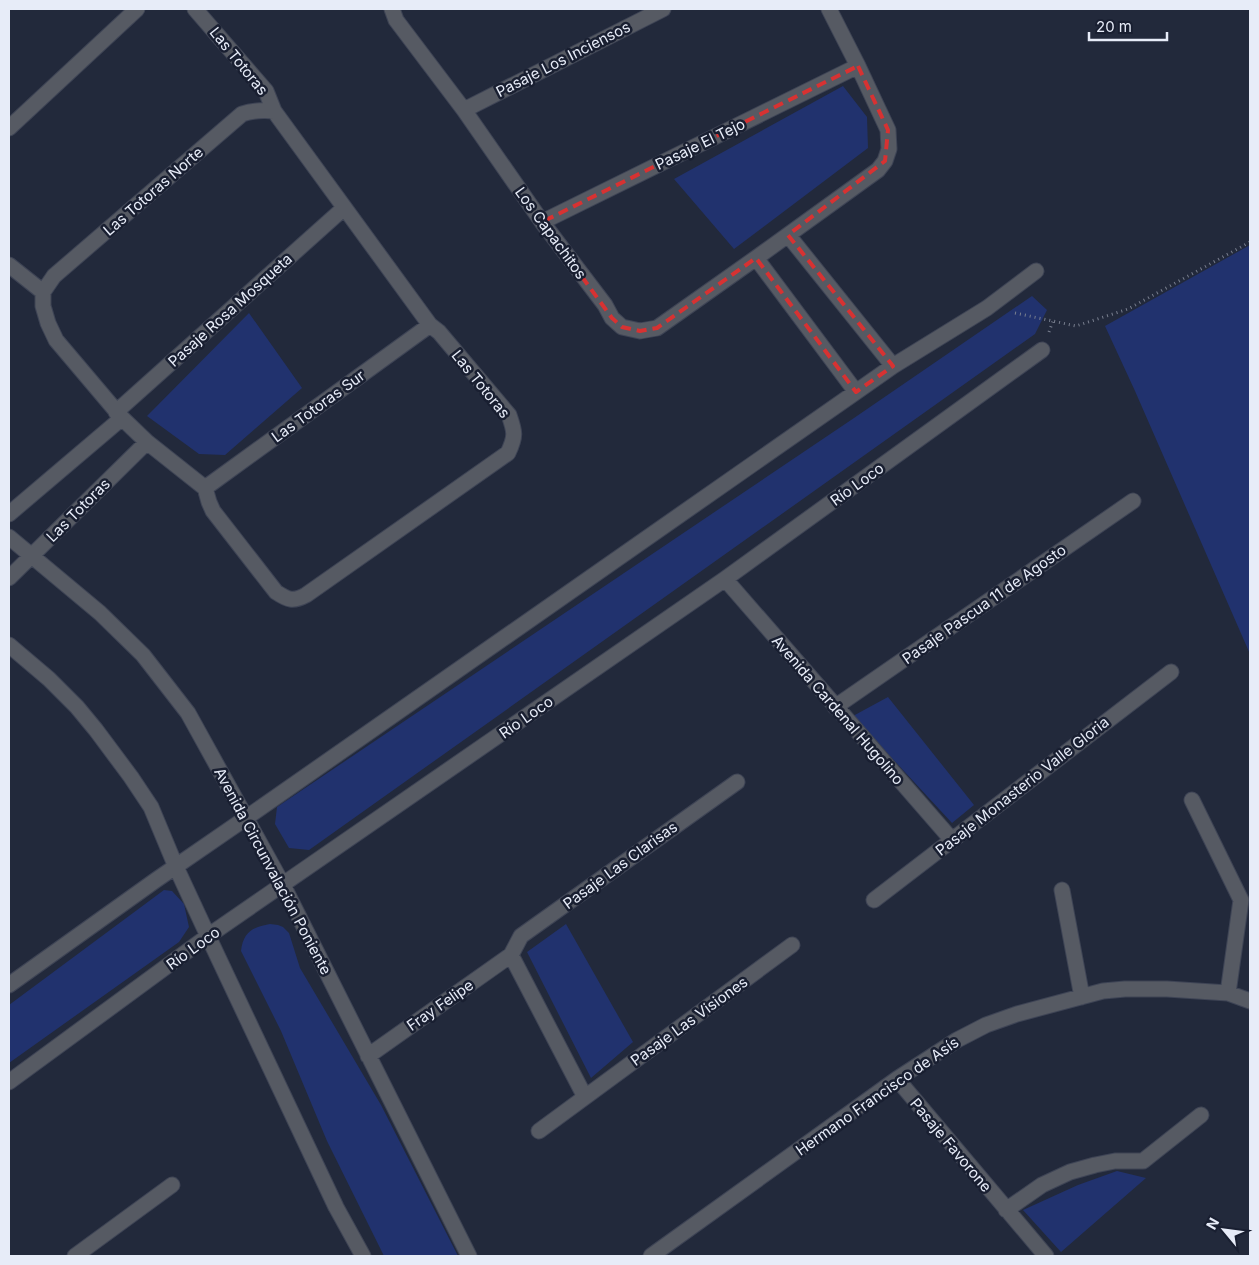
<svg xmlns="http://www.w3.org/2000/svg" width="1259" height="1265" font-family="Inter,sans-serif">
	<rect width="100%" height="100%" fill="#22293b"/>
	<path fill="#21326e" d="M843,86L867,117L868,148L734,249L674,179Z
		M1250,245V654L1135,391L1105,326Z
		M1032,296L1047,310L1035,334L309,850L289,848L275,824L277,807L854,418Z
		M249,313L302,388L225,455L199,454L147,416Z
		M888,697L974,805L952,823L853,716Z
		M164,890L172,891L184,904L189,927L179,942L9,1063V1005Z
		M270,924L278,925L283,927L289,933L300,968L381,1105L458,1256H384L327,1141L281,1031L241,951C243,933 252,927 270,924Z
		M566,924L633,1042L591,1078L527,952Z
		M1117,1171L1146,1178L1061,1252L1023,1210L1078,1185Z"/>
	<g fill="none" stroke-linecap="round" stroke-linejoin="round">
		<defs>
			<path id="minor" d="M392,9L396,20L464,110L542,222L605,305L612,318L622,327L640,331L657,328L756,258L878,170L885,161L889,149L888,130L858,66L829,9
				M464,110L663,9
				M9,128L137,9
				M542,222L858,66
				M788,235L893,366
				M756,258L856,392
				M9,265L43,292
				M43,292V306L48,323L56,340L122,418L147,442L205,488L209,502L213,511L276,592C288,600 293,602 306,595L508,453C516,436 515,432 509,415L439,332L430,325L274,111L266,91L195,9
				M43,292L54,276L242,114C253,110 262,110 274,111
				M116,412L344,208
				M205,488L430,325
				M9,514L122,418
				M9,537L100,613L143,655L188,713L283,885L469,1256
				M9,578L147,442
				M725,579L952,840
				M9,645L49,679L77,707L96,730L131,777L151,807L176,867L208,936L336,1207L363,1256
				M835,707L1133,501
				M1192,800L1241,900L1228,993
				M1062,890L1082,997
				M874,900L1171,672
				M511,955L585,1097
				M9,985L156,880L246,818L856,392L893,366L987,308L1036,271
				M368,1056L511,955L521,936L737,782
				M897,1079L1046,1256
				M9,1082L208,936L725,579L1042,350
				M539,1131L792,945
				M1006,1210L1042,1185L1070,1172L1095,1165L1115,1161H1143L1201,1115
				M75,1256L172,1185
				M651,1256L897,1079L957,1040L986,1025L1017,1014L1103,991L1125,989H1167L1228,993L1250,1001"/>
		</defs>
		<use href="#minor" stroke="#3e4455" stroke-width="17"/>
		<path stroke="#797f8f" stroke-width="3" stroke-dasharray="1 4" stroke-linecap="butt" d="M1015,313L1076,326L1128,309L1250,242
			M1049,332L1053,321"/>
		<use href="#minor" stroke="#565a63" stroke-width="15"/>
	</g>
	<path fill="none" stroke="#d73232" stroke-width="4" stroke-dasharray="10 6" stroke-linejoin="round" d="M858,66L888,130L885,161L788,235L893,366L856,392L756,258L657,328L640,331L622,327L612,318L542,222Z"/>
	<g text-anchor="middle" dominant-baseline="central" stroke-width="5" stroke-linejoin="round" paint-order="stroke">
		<g font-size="15" fill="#e7ecf8" stroke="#191f31">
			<text transform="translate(563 59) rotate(-27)">Pasaje Los Inciensos</text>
			<text transform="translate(239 61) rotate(51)">Las Totoras</text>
			<text transform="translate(700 144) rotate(-26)">Pasaje El Tejo</text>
			<text transform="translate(153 191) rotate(-41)">Las Totoras Norte</text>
			<text transform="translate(551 233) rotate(54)">Los Capachitos</text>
			<text transform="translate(230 310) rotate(-42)">Pasaje Rosa Mosqueta</text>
			<text transform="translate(481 384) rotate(51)">Las Totoras</text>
			<text transform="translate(318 406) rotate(-36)">Las Totoras Sur</text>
			<text transform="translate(857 484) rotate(-36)">Río Loco</text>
			<text transform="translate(78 510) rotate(-45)">Las Totoras</text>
			<text transform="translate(984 604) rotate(-35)">Pasaje Pascua 11 de Agosto</text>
			<text transform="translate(838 710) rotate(49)">Avenida Cardenal Hugolino</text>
			<text transform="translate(526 717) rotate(-35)">Río Loco</text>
			<text transform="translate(1022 786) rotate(-38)">Pasaje Monasterio Valle Gloria</text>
			<text transform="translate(620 865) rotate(-36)">Pasaje Las Clarisas</text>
			<text transform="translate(273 871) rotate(62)">Avenida Circunvalación Poniente</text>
			<text transform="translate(193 948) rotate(-36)">Río Loco</text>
			<text transform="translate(440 1005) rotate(-35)">Fray Felipe</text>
			<text transform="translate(689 1021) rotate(-36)">Pasaje Las Visiones</text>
			<text transform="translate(877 1096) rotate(-35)">Hermano Francisco de Asís</text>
			<text transform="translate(951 1145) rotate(50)">Pasaje Favorone</text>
		</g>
	</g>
	<rect width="1259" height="1265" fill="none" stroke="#e7ecf8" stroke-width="20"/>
	<g transform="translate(1224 1230) rotate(299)" stroke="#191f31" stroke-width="4" paint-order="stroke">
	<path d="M0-4L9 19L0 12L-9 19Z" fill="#e7ecf8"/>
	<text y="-8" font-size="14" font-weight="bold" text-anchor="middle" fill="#e7ecf8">N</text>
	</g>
	<path d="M1089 32v8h78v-8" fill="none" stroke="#e7ecf8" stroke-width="2.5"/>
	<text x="1096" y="32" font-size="15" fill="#e7ecf8" stroke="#191f31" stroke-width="4" paint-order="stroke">20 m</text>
</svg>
